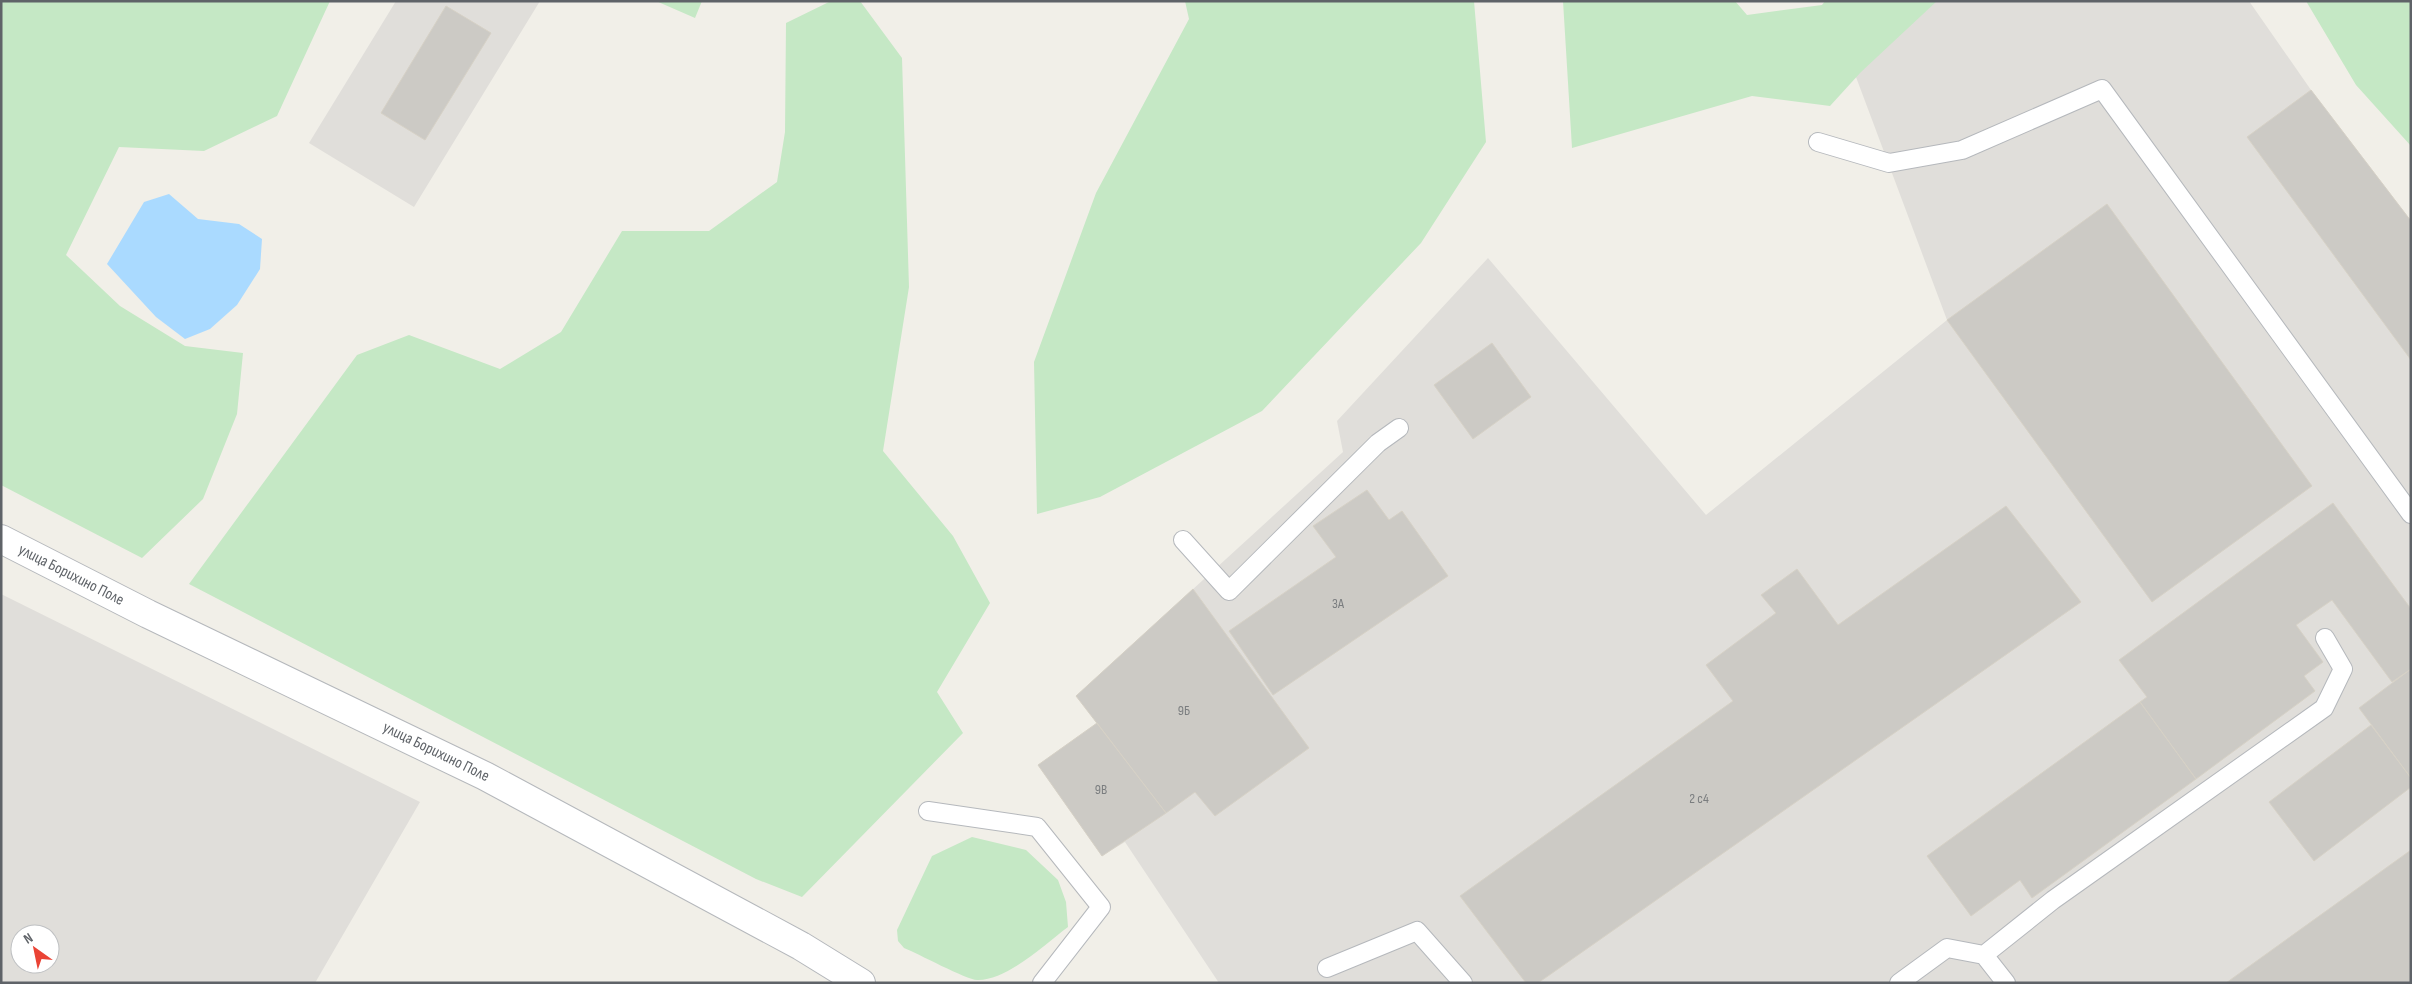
<svg xmlns="http://www.w3.org/2000/svg" width="2412" height="984" font-family="'Sofia Sans Condensed',sans-serif">
	<rect width="100%" height="100%" fill="#f1efe8"/>
	<path fill="#e0deda" fill-rule="evenodd" d="M396,1H540L414,207L309,143Z
		M1925,1H2249L2311,90L2411,221V983H1219L1125,842L1102,856L1038,765L1097,723L1076,696L1343,452L1337,421L1488,258L1706,515L1947,320L1853,69Z
		M1,594L420,802L315,983H1ZM20,934H50V964H20Z"/>
	<path fill="#c5e8c5" d="M1,1H330L277,116L204,151L119,147L66,255L120,306L185,346L243,353L237,414L203,499L142,558L1,485Z
		M656,1H702L695,18Z
		M831,1H860L902,58L909,287L883,451L953,536L990,603L937,692L963,733L802,897L756,879L189,584L357,355L409,335L500,369L561,332L622,231H709L777,182L785,132L786,23Z
		M1185,1H1474L1486,142L1421,243L1262,411L1100,497L1037,514L1034,362L1096,193L1189,19Z
		M1563,1H1735L1747,15L1822,5L1825,1H1937L1861,72L1830,106L1752,96L1572,148Z
		M2306,1H2411V146L2356,85Z
		M972,837L1026,850L1058,880L1066,902L1068,927C1045,944 1007,981 977,980C967,980 917,953 904,948L898,941L897,930L932,856Z"/>
	<path fill="#aadaff" d="M169,194L198,219L239,224L262,239L260,269L237,305L210,329L185,339L156,317L107,264L144,202Z"/>
	<path fill="#cccac5" stroke="#d6d1c6" d="M446,6L491,33L425,140L381,113Z
		M2311,90L2411,221V360L2247,137Z
		M2107,204L2312,486L2152,602L1947,320Z
		M1492,343L1531,397L1473,439L1434,385Z
		M1367,490L1389,520L1402,511L1448,576L1273,695L1229,631L1336,557L1313,526Z
		M2333,503L2411,609V669L2392,682L2332,600L2296,625L2323,662L2304,676L2315,691L2196,779L2140,702L2147,697L2119,660Z
		M2006,506L2081,602L1538,983H1526L1460,896L1733,701L1706,665L1776,613L1761,595L1797,569L1838,625Z
		M1193,589L1309,748L1215,816L1195,792L1166,813L1076,696Z
		M2411,669V778L2359,708Z
		M2140,702L2196,779L2032,898L2020,880L1971,916L1927,856Z
		M1097,723L1166,813L1102,856L1038,765Z
		M2371,725L2411,778V787L2314,861L2269,802Z
		M2411,850V983H2226Z"/>
	<g fill="none" stroke-linecap="round" stroke-linejoin="round">
		<defs>
			<path id="service" d="M1818,142L1889,163L1962,150L2102,89L2411,514
				M1183,540L1229,591L1378,443L1399,428
				M928,811L1037,827L1101,907L1042,983
				M1984,955L2053,900L2324,708L2343,669L2325,638
				M1327,968L1417,931L1463,983
				M1899,983L1947,948L1984,955L2006,983"/>
			<path id="minor" d="M1,539L148,614L485,776L801,946L861,983"/>
		</defs>
		<use href="#service" stroke="#b5b8bc" stroke-width="20"/>
		<use href="#minor" stroke="#b5b8bc" stroke-width="30"/>
		<use href="#service" stroke="#fff" stroke-width="18"/>
		<use href="#minor" stroke="#fff" stroke-width="28"/>
	</g>
	<g text-anchor="middle" dominant-baseline="central" stroke-width="4" stroke-linejoin="round" paint-order="stroke">
		<g font-size="14" fill="#7a7d7f">
			<text x="1338" y="603">3А</text>
			<text x="1184" y="710">9Б</text>
			<text x="1101" y="789">9В</text>
			<text x="1699" y="798">2 с4</text>
		</g>
		<g font-size="16" fill="#5f6368" stroke="#fff">
			<text transform="translate(71 575) rotate(27)">улица Борихино Поле</text>
			<text transform="translate(436 752) rotate(26)">улица Борихино Поле</text>
		</g>
	</g>
	<rect width="2412" height="984" fill="none" stroke="#5f6368" stroke-width="5"/>
	<g transform="translate(35 949) rotate(327)"><circle r="24" fill="#ffffff" stroke="#bfc1c3"/>
	<path d="M0-4L9 19L0 12L-9 19Z" fill="#ea4335"/>
	<text y="-8" font-size="14" font-weight="bold" text-anchor="middle" fill="#5f6368">N</text>
	</g>
</svg>
